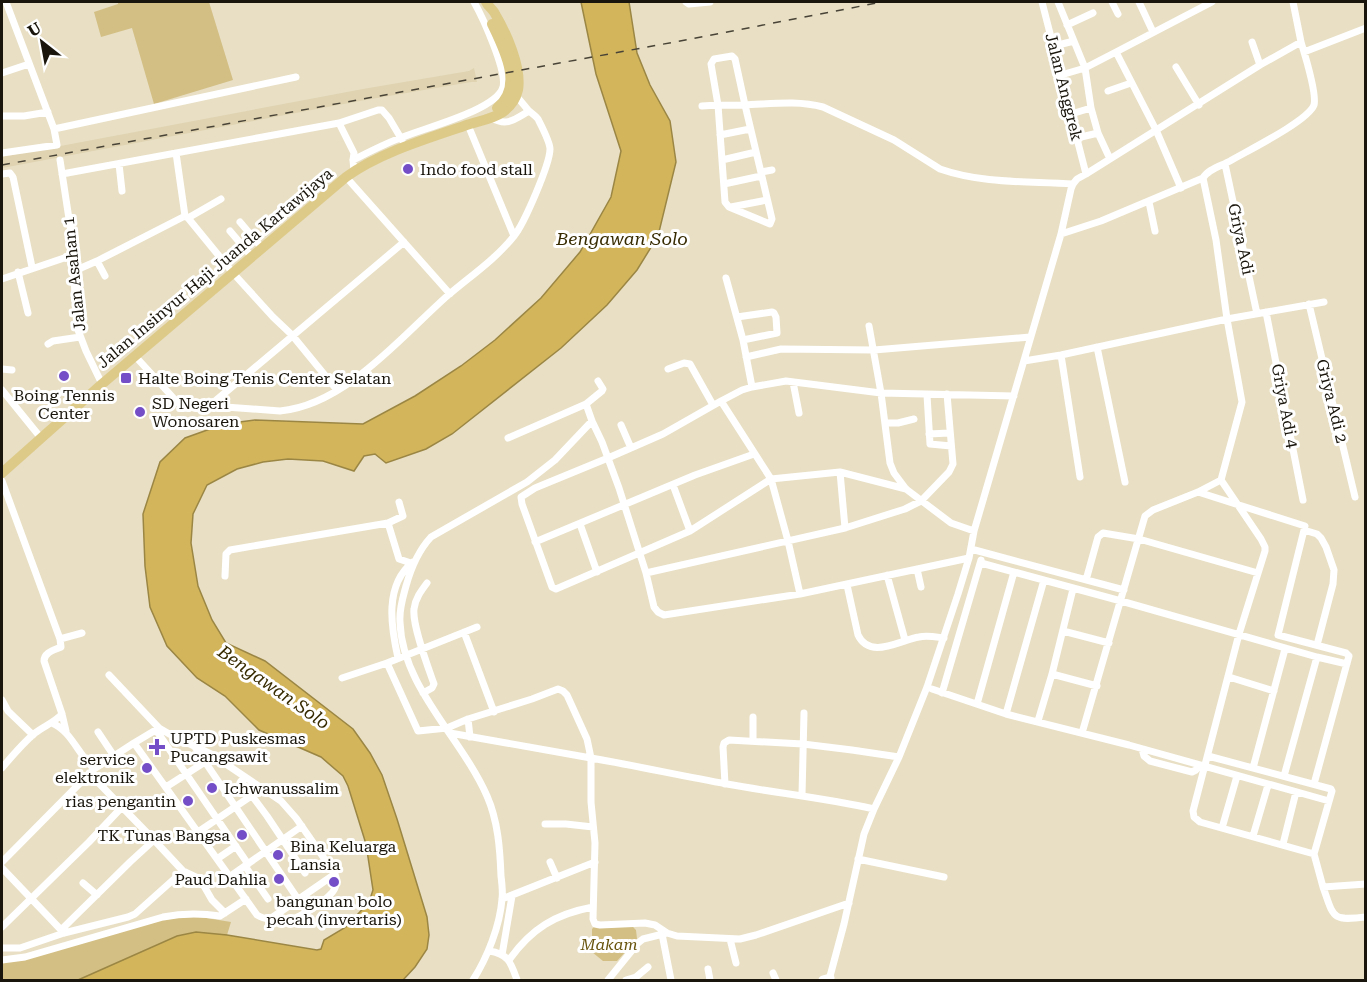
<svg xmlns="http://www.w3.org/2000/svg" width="1367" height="982" font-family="'Roboto Serif',serif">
	<rect width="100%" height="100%" fill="#e8dfc4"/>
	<path fill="#dfd3b1" d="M474,68L477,82H471L365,100L2,168V157L363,89L469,71Z"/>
	<path fill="#d3bf84" d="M118,2H209L233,80L154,104L132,28L101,37L94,12L118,4Z
		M200,917L231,922L227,935L196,932L177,936L78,980H2V961L163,918Z
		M631,925L636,930L637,939L617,961H603L592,952V929L594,927Z"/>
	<path fill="#d3b65c" stroke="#9b8644" stroke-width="1.5" d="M581,2H629L637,53L650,85L670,121L676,162L658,236L637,270L607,305L561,348L452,434L426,449L386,463L375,454L364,456L354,471L323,461L288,459L263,462L237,469L207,485L193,514L191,543L198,586L212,620L226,643L265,661L353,729L370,753L382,775L397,819L427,917L429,935L427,949L415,967L403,980H78L177,936L196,932L227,935L317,950L321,949L324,940L346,927L369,902L373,890L366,844L348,786L343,776L321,757L259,730L225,696L197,678L167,646L150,607L145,566L143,514L160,462L185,438L224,424L255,420L363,424L415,396L461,366L495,340L541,298L580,252L611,197L621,151L596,74Z"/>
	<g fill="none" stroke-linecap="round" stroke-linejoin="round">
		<path stroke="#fff" stroke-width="7" d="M686,2L689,4L710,2
			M1042,2L1086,174
			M1058,2L1085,68L1091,108L1098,133L1110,159
			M1112,2L1118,14
			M1139,2L1153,32
			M1067,25L1093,13
			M1252,42L1260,65
			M1054,46L1074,41
			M1304,52L1366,28
			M732,56L735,59L745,105L772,219L770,224L729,207L725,202L718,105L711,64L714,59Z
			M1176,67L1199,105
			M2,73L29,64
			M1061,75L1085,68L1116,52
			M1108,91L1131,83
			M702,106C716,105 730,105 744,105C771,104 797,100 823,107L894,140L940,169C983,184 1028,181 1073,184
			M1071,114L1091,108
			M2,116H24L48,112
			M492,118C507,127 515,119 529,111
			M339,123L378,110H382L389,118L402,140
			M468,125L514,236
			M54,129L296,77
			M720,135L750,129
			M1077,138L1098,133
			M2,153L57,145L54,129L6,2
			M176,153L185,216
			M60,160L73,245L75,298L78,330L86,351L102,384
			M353,160C369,152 386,143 403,137C424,128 497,110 503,87C507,71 483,18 474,2
			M722,160L756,152
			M119,164L122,191
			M1225,164L1257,314
			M761,172L772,170
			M2,174L10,173L13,177L32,267
			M62,174L339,123L354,153L353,160L354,171
			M346,177L450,294
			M724,184L761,176
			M1181,188L1156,130L1116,52L1212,2
			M1149,202L1155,231
			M731,207L767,200
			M188,218L233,273L273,317L292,335L337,390
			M240,222L262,248
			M230,231L252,257
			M1061,234L1101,221L1203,178C1208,169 1221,166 1230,161C1247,151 1308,121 1314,105C1317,94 1305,55 1301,42
			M97,261L105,276
			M74,271L97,261L185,216L188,218L221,199
			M18,272L28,313
			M726,278L743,340L752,387
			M2,279L73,255
			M1309,304L1355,497
			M1266,312L1303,500
			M737,317L772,312L774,313L776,317L777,333L743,340
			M869,326L881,393L890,463L894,473L906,489L951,523L974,531
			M48,344L53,341L80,337
			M1097,347L1125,482
			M1061,355L1080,477
			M135,356L178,403L188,406L214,402L225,407L280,411C345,405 400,338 446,297C469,277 495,260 514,236C524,224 550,164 550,149C550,142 541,125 538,119C535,115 531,113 528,110C524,105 520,100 516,96
			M746,357L781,349L874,350L1030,337
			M1024,361L1061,355L1227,319L1216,240L1203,178
			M2,369L12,370
			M668,369L684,363L690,364L713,405
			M793,382L799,413
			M2,390L41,438
			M927,395L930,444L951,446
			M721,401L742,390L752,387L786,381L881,393L1014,396
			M214,402L404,242
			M586,404L602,391L603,389L598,381
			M885,423H898L914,419
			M621,425L631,448
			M929,434L949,433
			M508,438L586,404L592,421L602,442L619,488L646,573L654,607L658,612L664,615L800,594L969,558
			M840,472L845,528
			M2,481L60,639L82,633
			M673,485L690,531
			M1198,492L1305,526L1278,635L1346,653L1349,656L1314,784
			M388,523L403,516L399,502
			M580,524L597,572
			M1304,530L1317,534L1321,538L1326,547L1334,570L1333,584L1317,645
			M535,542L695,475L754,454
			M971,549L1124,590
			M981,563L1121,601L1317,657L1347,664
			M917,569L921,587
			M646,573L845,528L905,509L921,501L949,472L953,464L947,394
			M887,575L905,640
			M225,576L226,554L230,550L388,523L399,559L411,563
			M1086,580L1098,537L1103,533L1139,539L1258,573
			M847,585L858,635C870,660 900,640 919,637C927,635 936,637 944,638
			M800,594L788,541L771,479L721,401L663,434L608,458L535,488L521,497L522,504L552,587L556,589L690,531L771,479L840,472L906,489
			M1063,631L1109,643
			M464,632L494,712
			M60,639L61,647C55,650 44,652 44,661L62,714L66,731
			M398,658C391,627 384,585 413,562
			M1052,674L1097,686
			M109,675L159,728
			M1229,677L1274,691
			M342,678L387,663
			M932,689L1006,714L1129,745L1329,801
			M423,693L432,688L434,684C428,667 412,625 414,609C415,599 421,591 427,583
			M942,693L981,560
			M2,700L8,711L33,735
			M977,704L1014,572
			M1006,714L1044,580
			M753,717V741
			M468,719L470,737
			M1038,721L1052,674L1073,589
			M52,723C71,731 78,754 94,769
			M159,728L171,735L211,754L281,801L296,818L335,874C337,879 337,883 335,888C331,898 300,918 289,920C280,921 264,920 257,915L134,743Z
			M156,730L248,864
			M98,732L114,756
			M450,733L591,758L587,739L567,695L563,691L558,689L532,699L468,719L447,728L418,731L387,663L477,627
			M1082,733L1145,516L1153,510L1198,492L1221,480
			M195,747L306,911
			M1142,749L1144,756L1150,761L1192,772L1196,770L1199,766
			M1208,756L1331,789L1332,791L1314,854L1323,887L1366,884
			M2,768C12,756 23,743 35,733C44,726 55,722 62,714
			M1253,768L1285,649
			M89,773L154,840
			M1284,776L1317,657
			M241,781L267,816L305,873
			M725,784L723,747L724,743L729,740L803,744L852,750L899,757
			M166,787L205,762
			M802,795L804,713
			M545,824H566L593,827
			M1222,828L1237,776
			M198,832L263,788
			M1253,836L1268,785
			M1283,844L1296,792
			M1314,854L1200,822L1194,817L1193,811L1239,634L1265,551V547L1261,539L1221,480L1242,402L1227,319L1324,302
			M217,859L236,846
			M858,859L944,877
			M2,862L94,769L134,743
			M550,862L557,878
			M245,866L268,899
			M2,868L64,933
			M229,877L302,826
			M83,883L97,895
			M1323,887C1334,918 1331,921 1366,917
			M502,899L595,862
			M849,903L756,935L740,939L677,936L667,933L655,925L645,923L600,925L595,924L593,919L595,843L591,802V758C637,766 682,776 727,784C776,793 825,798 874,809
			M270,919L335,874
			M2,927L89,842L122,807
			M61,930L130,862L154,840L183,871L200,879L212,900L225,913
			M662,934L671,980
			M730,939L736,963
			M2,948H20L64,933L128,917L135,914L183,871
			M489,951C509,954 511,963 517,980
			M502,955L512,896
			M2,960L25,957L163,917C183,913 200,913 220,916L246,899
			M509,960C531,929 555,914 593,907
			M708,969L710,980
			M773,973L776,980
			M473,980C487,958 500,926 502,899C503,892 502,884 501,876C500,849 498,821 487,796C461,737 402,687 400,622C399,609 403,597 406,586C411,568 419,550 431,537L527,482L555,460L592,421
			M608,980L638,943L643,939L667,933
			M626,980L636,977L648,967
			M829,980L844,924L864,834L874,809L899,757L927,687L958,594L969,558L974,531L1061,234L1071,189L1073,184L1077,179L1086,174L1260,65L1301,42L1293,2"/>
		<path stroke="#fff" stroke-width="9" d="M823,980L830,978"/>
		<path stroke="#ddca89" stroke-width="10" d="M492,24C504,49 524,87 497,108
			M2,473L102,384L346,177C379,153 426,139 464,126C477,121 491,120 503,112C510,107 516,99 518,90C522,67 506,32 494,12C491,8 488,6 486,2"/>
		<path stroke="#484336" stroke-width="1.5" stroke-dasharray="8 8" stroke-linecap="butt" d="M2,165L691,39L882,2"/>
	</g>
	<g fill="#734ec7" stroke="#fff" stroke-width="2">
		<circle cx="408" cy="169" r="6"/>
		<circle cx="64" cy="376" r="6"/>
		<rect x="120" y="372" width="12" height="12" rx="3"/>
		<circle cx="140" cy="412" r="6"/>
		<path d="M154 738h6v6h6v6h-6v6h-6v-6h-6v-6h6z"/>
		<circle cx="147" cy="768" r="6"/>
		<circle cx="212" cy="788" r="6"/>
		<circle cx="188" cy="801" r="6"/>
		<circle cx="242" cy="835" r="6"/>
		<circle cx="278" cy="855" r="6"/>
		<circle cx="279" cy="879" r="6"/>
		<circle cx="334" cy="882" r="6"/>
	</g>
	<g text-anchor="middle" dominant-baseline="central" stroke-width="6" stroke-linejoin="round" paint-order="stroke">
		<g font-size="16" fill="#19150c" stroke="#fff">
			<text transform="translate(1064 87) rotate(76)">Jalan Anggrek</text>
			<text transform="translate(1241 239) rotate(78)">Griya Adi</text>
			<text transform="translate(215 268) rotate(-40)">Jalan Insinyur Haji Juanda Kartawijaya</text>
			<text transform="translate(74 274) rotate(-96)">Jalan Asahan 1</text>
			<text transform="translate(1332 401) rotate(76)">Griya Adi 2</text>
			<text transform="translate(1285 406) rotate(79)">Griya Adi 4</text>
		</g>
		<g font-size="16" fill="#19150c" stroke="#fff" text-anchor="start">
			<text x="420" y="169">Indo food stall</text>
			<text x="138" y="378">Halte Boing Tenis Center Selatan</text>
			<text x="64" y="395" text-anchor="middle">Boing Tennis<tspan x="64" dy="18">Center</tspan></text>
			<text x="152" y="403">SD Negeri<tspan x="152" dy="18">Wonosaren</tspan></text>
			<text x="170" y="738">UPTD Puskesmas<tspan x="170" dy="18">Pucangsawit</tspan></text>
			<text x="135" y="759" text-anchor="end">service<tspan x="135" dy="18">elektronik</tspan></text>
			<text x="224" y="788">Ichwanussalim</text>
			<text x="176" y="801" text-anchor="end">rias pengantin</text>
			<text x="230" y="835" text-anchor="end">TK Tunas Bangsa</text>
			<text x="290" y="846">Bina Keluarga<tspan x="290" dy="18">Lansia</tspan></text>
			<text x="267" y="879" text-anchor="end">Paud Dahlia</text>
			<text x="334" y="901" text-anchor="middle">bangunan bolo<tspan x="334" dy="18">pecah (invertaris)</tspan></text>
		</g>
		<g font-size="16" font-style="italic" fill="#69550f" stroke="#fff">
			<text x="609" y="944">Makam</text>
		</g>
		<g font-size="18" font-style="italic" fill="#372b02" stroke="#fff">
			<text x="622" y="238">Bengawan Solo</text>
			<text transform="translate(274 687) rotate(35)">Bengawan Solo</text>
		</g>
	</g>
	<rect width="1367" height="982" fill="none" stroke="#19150c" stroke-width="6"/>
	<g transform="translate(42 42) rotate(329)" stroke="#ffffff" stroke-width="4.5" paint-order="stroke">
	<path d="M0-4.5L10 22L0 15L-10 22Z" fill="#19150c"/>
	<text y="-9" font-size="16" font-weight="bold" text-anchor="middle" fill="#19150c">U</text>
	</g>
</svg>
